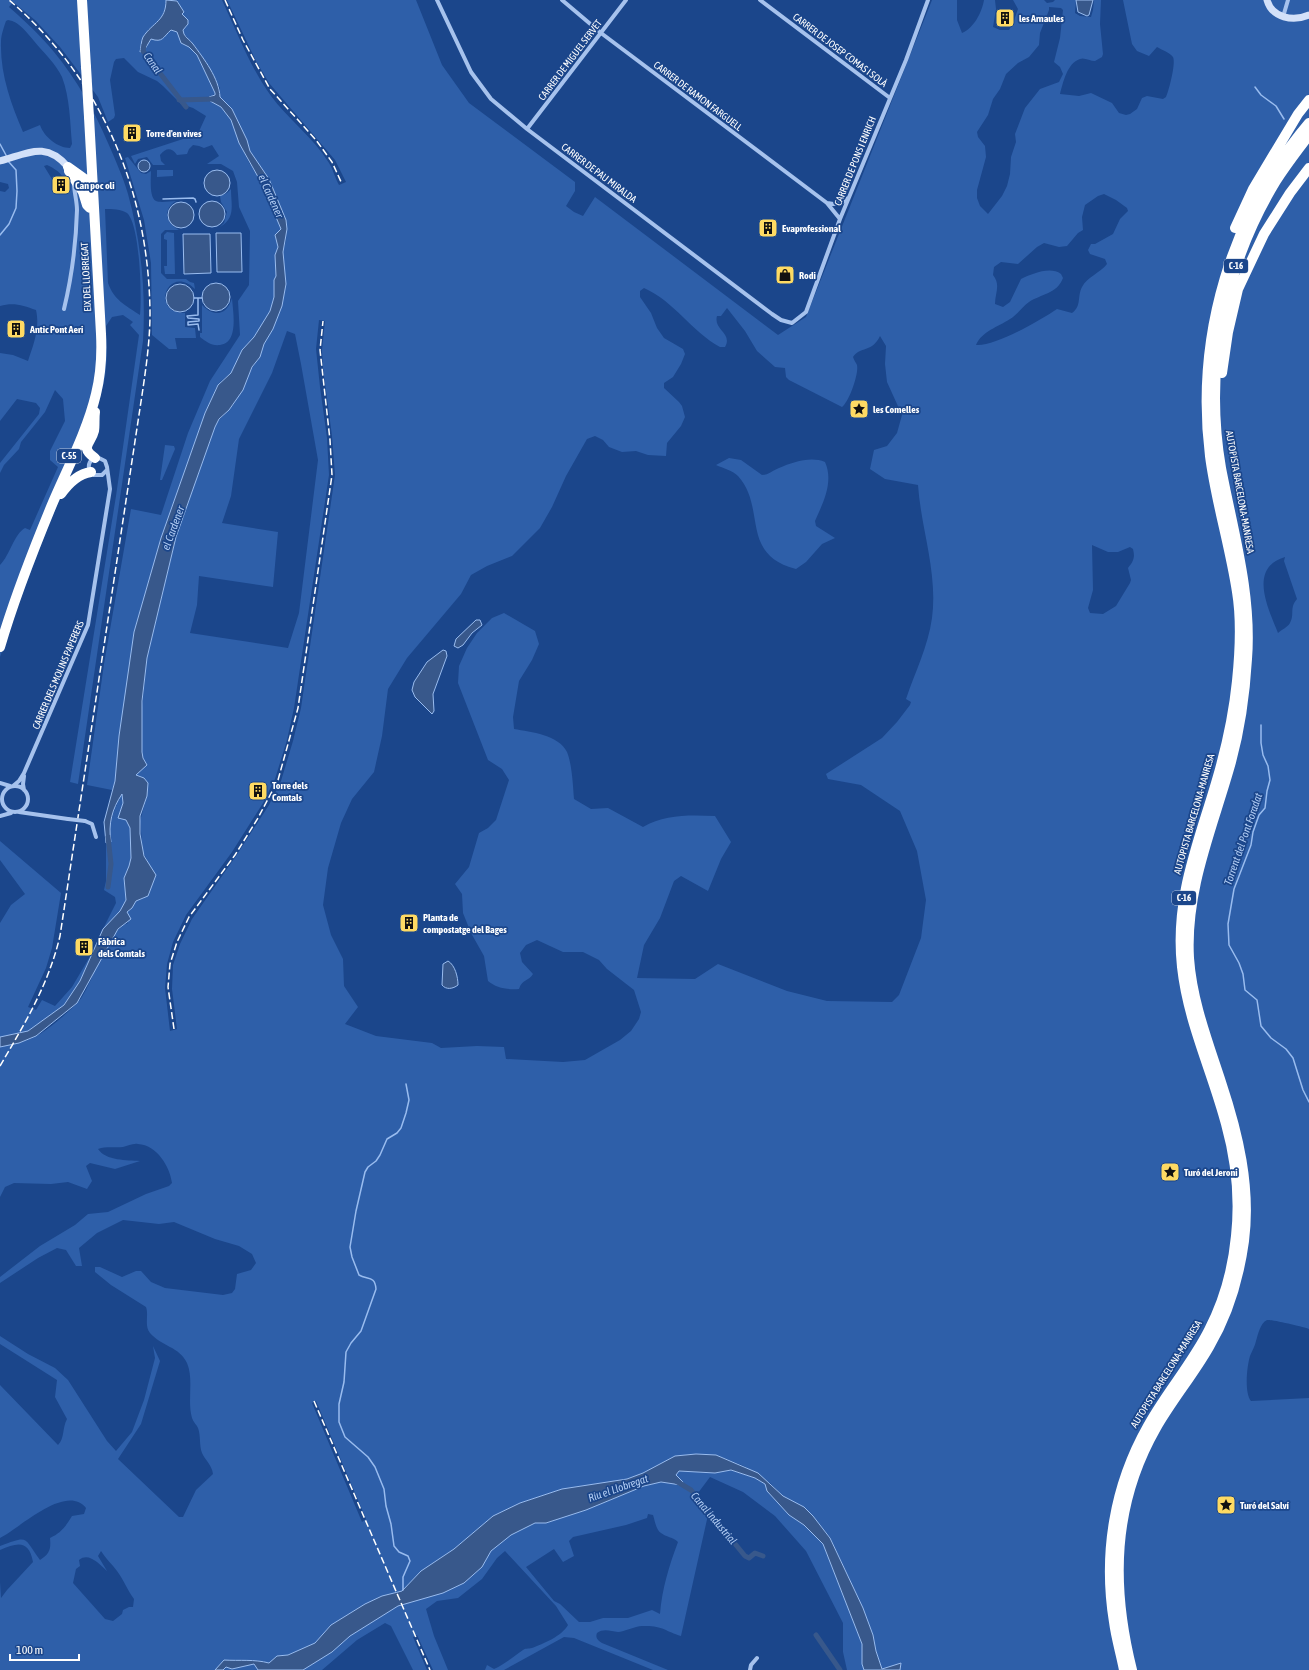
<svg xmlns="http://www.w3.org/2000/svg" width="1309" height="1670" font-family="'Asap Condensed',sans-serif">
	<rect width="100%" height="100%" fill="#1b468b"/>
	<path fill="#2e5fa9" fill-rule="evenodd" d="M0,0H166C165,21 154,22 144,37C141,40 141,47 140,52L145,49L151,39C162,43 163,36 171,30L177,32L181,43L188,46L197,55L215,93L209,99L210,101L221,107L231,120L247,159L262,184L281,229L275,235L278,247L275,255L276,276L274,280L275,293L270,311L254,337L242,350L231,373L221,381L216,388L205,413L161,538L134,632L115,781L112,790L87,785L104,664L131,509L161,515L188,433L210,381L240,335L238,301L249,285L250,231L239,207L237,182L233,171L221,164H207L219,156L212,145L204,148L199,146L193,145L189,149L187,154L177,155C171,147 166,148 160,155L161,161L165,165H153L147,157L138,159L135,164L131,156L183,139L196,138L206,116L193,108L181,104L163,86L157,81L138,72L124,58L116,59L114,62L110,80L115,115L114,118L108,122L98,97L60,47L35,20L13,2L9,7C25,21 41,36 54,52C77,80 94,110 108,143C115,159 123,177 128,194C141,241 146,292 143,341L78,784L70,782L116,496L139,335L130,325L133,322L123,315L112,317L106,326L107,356L105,377L99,402L69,473L70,486L59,501L51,519L17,608L0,657V565C10,555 14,534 25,528L30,530L58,467L50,460V451L65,421L63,399L55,390L45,412L21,442L19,449L4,465L0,473V463L39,414L40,408L36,403L17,399L0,421V353L13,355L28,361C34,343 40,328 36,310C23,305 13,302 0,306V191L5,192L9,188L8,184L0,182ZM8,20C20,22 26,32 34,41C43,52 56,64 62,77C70,98 70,122 72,144L70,148C58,148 44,137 40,125L23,132C11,104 0,74 1,42C1,35 4,27 6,21ZM47,165C62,172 66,178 66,194H61L44,166ZM105,209C112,209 121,209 127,213C140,224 142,297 140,315C125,305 114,300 108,283Z
		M177,0H222C237,32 250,67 271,96C288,119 313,137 329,163C333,169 335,178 339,185L346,182L335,160L269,83L256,61L227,0H416L442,65L469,103L575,182V191L566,206L574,212L583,216L595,197L778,335L806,317L932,0H957V20L962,33C974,28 982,12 984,0H995L996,9L993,27L1000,30H1009L1013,23L1018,9L1013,0H1044L1047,3L1053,2L1055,0H1076L1075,13L1080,16L1091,17L1093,10L1094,0H1101L1100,24L1103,54L1102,57L1095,61C1090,61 1084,57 1080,59C1067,63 1063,83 1060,94L1079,96L1091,93L1112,103L1119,113L1126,115L1130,114L1137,109L1142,98L1147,96L1163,99L1166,97C1169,90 1176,63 1173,57C1169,52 1162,50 1157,47L1149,56L1137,51L1132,44L1123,0H1309V1329C1304,1327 1269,1319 1267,1320C1260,1323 1258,1335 1256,1341C1255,1346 1252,1351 1250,1356C1247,1366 1244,1392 1251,1401L1309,1398V1670H900L901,1663L882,1669L876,1651L873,1635L863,1608L830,1537L813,1516L783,1496L770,1483L744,1466L716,1455L696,1454L675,1456L643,1473L627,1479L562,1489L520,1503L493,1516L454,1549L421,1571L402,1591L382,1596L365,1604L331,1625L315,1643L288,1655L277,1656L269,1663C254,1658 240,1661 225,1660L215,1670H0V1582L1,1598L7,1590L33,1562C29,1540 18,1542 0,1550V1546C30,1535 23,1537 40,1560C50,1554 51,1549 50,1538C61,1533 66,1526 72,1516L84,1514L86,1508C66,1483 20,1528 0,1538V1385L58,1445C65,1438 62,1428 67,1419L55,1397L57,1380L0,1344V1336L28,1354L55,1368L68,1380L107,1441L116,1451L132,1432L144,1400L155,1358L153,1346L160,1361L141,1424L118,1459L179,1517H183L196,1490L213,1474C212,1465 205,1460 202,1453C199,1445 201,1436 198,1428C197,1425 193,1422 192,1418C187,1400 194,1380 187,1363C180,1347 161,1346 150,1333C144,1326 149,1315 146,1307L111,1285L95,1272V1267H100L122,1277L136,1271H141L151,1282L165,1288L223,1295L232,1293L235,1289L237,1274L251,1270L256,1263L252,1254L239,1246L215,1239L174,1222L159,1224L123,1220L97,1233L79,1248L82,1266H76L66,1250L57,1248L38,1258L0,1283V1277L40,1246L75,1225L88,1214L108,1212L146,1194L169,1186L172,1183C170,1167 157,1145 138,1144C133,1143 128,1146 123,1147C115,1148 106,1146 98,1149C106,1161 127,1160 140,1161L115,1169L90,1163L86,1166L92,1181L87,1189L68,1182L51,1184L14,1183L5,1187L0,1197V1047C12,1044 24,1042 35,1037C48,1030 74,1008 82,997C94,978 108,930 128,923L127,912L132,908L136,901L144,898L149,864L143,852L140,821L147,796L148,783L144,778L136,775L144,762L142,752L141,717L147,658L176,537L215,427C218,419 224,416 229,410C243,395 245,374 258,360L264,344L273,329L283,301L286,284L283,252L286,240L287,224L269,179L250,151L247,140L232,109L220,97V88L201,55L183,32L184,28L187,26L181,14L183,12ZM1049,7L1061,8L1063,10L1060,38L1054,62L1060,67L1063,74L1059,82L1040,89L1025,108L1015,134L1016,142L1011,157L1010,174L1007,186L1002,196L988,214L980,206L977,198V190L986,157L985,146L978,137L977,132L988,115L993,99L1000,89L1006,74L1018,63L1029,57L1039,45L1040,33L1049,10ZM1104,194L1116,200L1127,208L1128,211L1120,219L1113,234L1095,244H1091L1088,250L1090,254L1105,259L1107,264C1100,273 1087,277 1082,287C1077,296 1082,306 1072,313L1057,309C1041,320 994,347 976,345C982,331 998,327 1010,319C1017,315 1022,307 1029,302C1041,294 1057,294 1063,278L1061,274C1050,266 1032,274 1021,279L1010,302L1003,307L995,304C995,293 1001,285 993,275L994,267L1001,262L1018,264L1037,247L1044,243L1059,247L1067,246L1078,233L1083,230L1082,217L1085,205L1098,196ZM644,288C674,301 692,332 720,347H725C733,333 713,330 717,316H721L727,308L745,331L757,351L775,367L785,368L786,377L789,380L842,407C849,402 859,374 857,365C856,363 854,360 853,357C860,346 872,353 880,336L886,346L885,364L887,382L902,415L897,433L887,446L874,450L870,469L885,479L918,485C921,529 938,573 932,618C928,647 915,672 906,699L911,702L910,705L897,722L882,738L826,774L828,779L861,785L900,811L917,851L926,900L921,938L899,995L892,1002L827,1001L787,991L718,964L695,979L637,978L644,945L660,918L674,881L681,876L708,891L721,859L731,842L715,816C690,815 665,814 643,827L608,808L591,809L574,799C573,786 572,764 567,752C559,735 531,732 514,729L513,717L519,681L532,660L539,644L535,631L504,613L492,618L477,633L467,648L459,666L458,683L488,760L502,769L509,780L496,820L488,828L479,833L469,867L455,884L462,894L463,913L471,933L484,956L488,981C496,988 508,990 519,989C522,979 529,981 533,974L522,962L520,953L526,945L537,940L563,952H583L599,960L607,969L634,990L641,1012L639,1019L631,1031L620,1040L585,1060L563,1062L506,1059L504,1047L477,1046L441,1048L432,1043L376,1036L345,1024L358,1007L344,986L343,959L331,935L323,905L328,868L341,823L352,799L374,772L382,736L388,689L407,658L461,594L471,575L487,566L512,556L540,528L552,507L566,476L583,446L587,439L595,436L603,440L609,447L622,452L636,451L648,455L666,456L667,443L681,426L685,417L682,406L679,402L664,388V383L673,377L681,364L685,354L683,349L664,338L657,328L651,313L640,297V291ZM319,320L325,321L322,350L323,368L332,436L335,475L301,708L293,741L281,781L269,805L236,856L192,919L180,944L173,965L172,989L177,1029L170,1031L165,988L167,964L173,942L186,915L232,852L263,803L275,779L287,740L294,708L329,475L327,438L320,387L316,349ZM287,331L295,334L301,364L318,460L299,613L288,648L190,633L197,605L199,576L273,587L278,532L222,523L231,496L239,439L272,373ZM1092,545L1108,552H1118L1130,547L1133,549C1135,557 1134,561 1128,568L1131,580L1130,583L1116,606L1103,614L1090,613L1088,608L1093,590ZM1285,557L1284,561L1297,599C1289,608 1295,614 1290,623C1287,628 1282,629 1278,633C1268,608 1248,568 1285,557ZM316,1401L366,1519L362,1522L312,1403ZM101,1551C106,1559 112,1564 117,1571C124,1580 127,1590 134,1599L133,1607H129L123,1610L122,1614L113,1621L105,1619L73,1583L76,1569L80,1566L79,1560C89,1552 99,1564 107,1571L98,1556Z
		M128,157L141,173L146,174L151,171C151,178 149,198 156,201C161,203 170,201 176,201C162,210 166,223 179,230H165L161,234V273L167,279H186L190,282L194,283L195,289C168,263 149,313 185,313V327L195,328L196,338H175L177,349H169L152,335L151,263L144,220L125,158Z
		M157,170H173V176L157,177Z
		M231,189C231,205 236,218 220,227L224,223L227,212L221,202L220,196L227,193Z
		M167,232L174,233L175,274H165L164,266H167V240L164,239V235Z
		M232,298C233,312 239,343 220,345C211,346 207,342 200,337V333H202V305C215,318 227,315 232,298Z
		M165,445L174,446L175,449L162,480H160Z
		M729,458L741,460L762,475C769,475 773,470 779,468C793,462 811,456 825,462C834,482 823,503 815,521L816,526L835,538L822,544L806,562L796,569C739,554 767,508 738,476C733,471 723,468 716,465Z
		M122,793L123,803L119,818L126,820L130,828L131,858L129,866L124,878L126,900L118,914L103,929L116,903L115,897L104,890L106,881V843L111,842C108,822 114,811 122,793Z
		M0,841L61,893L52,948L46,968L28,1007L36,1010L42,1000L55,1006L72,987L92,953L80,981L61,1009L28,1031L0,1037V923L11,905L25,894L0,860Z
		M731,1470L755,1478L765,1484L767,1491L789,1515L804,1525L823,1544L862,1644V1664L864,1670H847L843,1652V1623L806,1551L775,1516L743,1492L710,1477L695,1497L708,1515L681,1636C665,1631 662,1625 642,1626C635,1626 624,1632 618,1632C611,1631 603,1628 597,1633C595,1638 598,1640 602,1643L668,1670H653L574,1638L564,1637L504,1670H485L487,1665L494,1669C505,1664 513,1657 523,1650C525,1648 528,1649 532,1648C543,1644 562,1636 568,1625L556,1606L505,1551L497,1558L482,1579L458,1598L437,1601L426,1609L434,1636L448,1670H433L417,1635L413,1637L427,1670H413L391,1626L385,1623L357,1640L322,1670H303L332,1652L350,1636L398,1606L410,1602L482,1567L490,1551L511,1535L535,1523H546L586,1510L644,1486L661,1482L681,1485L675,1475L679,1471L715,1473ZM648,1514L653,1515C655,1521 656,1530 661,1533C666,1537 673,1537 678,1542C669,1566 662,1589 660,1614L652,1610L628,1618H603L590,1622H579L560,1604L554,1601L526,1567L554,1549L563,1562L574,1556L569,1541L573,1537L626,1525L647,1518Z
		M254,1664L258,1670H223L226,1667Z"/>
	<path fill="#38588b" stroke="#99bcef" d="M166,0L177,1L184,12L182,14L188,20V24L183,30L184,34C186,38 190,40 193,44C204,59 219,78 220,97L232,109L247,140L250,151L269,179L286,220L287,229L283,252L286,284L282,306L273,329L264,344L260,357L252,367L243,390L229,410L219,419L215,427L176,537L147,658L142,701V752L143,758L147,765L136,775L144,778L148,783L147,796L140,816V834L144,856L156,875L148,896L136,901L132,908L127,912L131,919L118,929L77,1003L36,1036L19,1043L0,1047V1037L28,1031L64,1005L80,981L103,929L120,911L126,900L124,878L129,866L131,858L130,828L126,820L118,818L123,803L122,794C112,809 108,824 111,842L106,843L104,822L115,781L119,736L134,632L161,538L205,413L218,385L231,373L242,350L254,337L270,311L274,297V280L276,276L275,255L278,247L275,235L281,229L262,184L239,143L231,120L221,107L210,101L209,97L215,95V93L197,55L189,47L181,43L177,32L171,30C163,37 163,43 151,39L145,49L140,52C141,48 141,41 143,37C153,22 166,21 166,0Z
		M1076,0H1093L1089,15L1087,16L1078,12Z
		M138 166a6 6 0 1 1 12 0a6 6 0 1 1-12 0Z
		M204 183a13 13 0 1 1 26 0a13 13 0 1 1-26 0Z
		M199 214a13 13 0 1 1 26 0a13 13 0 1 1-26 0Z
		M168 215a13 13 0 1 1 26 0a13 13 0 1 1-26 0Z
		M216,233H241L242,272H217Z
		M183,234H210L211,273L184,274Z
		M202 297a14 14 0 1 1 28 0a14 14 0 1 1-28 0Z
		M166 298a14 14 0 1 1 28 0a14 14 0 1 1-28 0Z
		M476,620H480L482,625L472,633L463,645L458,648L454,646L456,639Z
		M443,650L446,651L447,656L433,694L434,711L432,714L415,697L412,690L414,682L427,662Z
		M448,961C455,965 458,977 458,985C453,989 446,990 442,985L443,964Z
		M696,1454L716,1455L758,1473L783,1496L804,1507L813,1516L830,1538L863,1608L873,1635L876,1651L882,1669L901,1663L900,1670H864L862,1664V1644L823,1544L804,1525L789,1515L767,1491L765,1484L755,1478L731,1470L715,1473L679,1471L676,1475L683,1482L681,1485L661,1482L644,1486L586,1510L546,1523H535L511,1535L491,1551L482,1567L464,1583L443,1593L398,1606L350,1636L332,1652L303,1670H258L254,1664L232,1669L226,1667L223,1670H215L224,1660C240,1661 254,1659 269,1663L277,1656L288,1655L315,1643L331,1625L365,1604L382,1596L402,1591L421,1571L454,1549L493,1516L520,1503L562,1489L627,1479L643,1473L675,1456Z"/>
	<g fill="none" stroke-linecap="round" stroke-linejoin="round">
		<path stroke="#99bcef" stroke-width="1.5" d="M1255,87L1261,95L1276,106L1284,119
			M0,144L7,157
			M163,199L193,198L195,199L196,202
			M0,235L9,224L16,208L17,191L16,170L8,161
			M194,298H202
			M198,298V315L187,316L188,318L199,319V321L188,322V325L198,324L199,330
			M1261,725V743L1263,755L1268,766L1270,780L1267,791L1265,808L1259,815L1253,832L1251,845L1234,889L1228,924L1229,945L1239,963L1243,974L1245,990L1257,1000L1261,1026L1271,1038L1286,1049L1293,1058L1303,1090L1309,1102
			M403,1590V1577L410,1561L408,1556L399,1552L394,1546L391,1524L386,1506L384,1489L375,1467L368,1457L345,1437L339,1422V1404L344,1382L346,1352L351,1343L361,1331L376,1289C375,1275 367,1280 359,1275L352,1257L350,1247L356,1211L365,1172L368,1167L376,1161L380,1155L387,1139L397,1133L401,1128L406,1113L409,1100L406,1084"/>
		<path stroke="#38588b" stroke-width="5" d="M144,45L143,51L186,107
			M179,100L214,99
			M108,887L111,864L108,837
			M676,1481L691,1490L745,1556L749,1558L755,1553L763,1556
			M816,1635L840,1670"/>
		<path stroke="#a6c2ed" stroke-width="4" d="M437,0L471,72L491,99L527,129L772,314L781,320L792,323L806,312L840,219L906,60L928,0
			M562,0L601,33L827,203L840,219
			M760,0L890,98
			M1283,17L1288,0
			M527,129L626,0
			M827,203C835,205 842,204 848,198
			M64,309C72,276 76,244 77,210C77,201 74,192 74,183
			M24,776L23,784L24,790
			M0,783L10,786
			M2 799a13 13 0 1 1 26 0a13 13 0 1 1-26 0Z
			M13,786L19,781L24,773L88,625L110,489L107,467L105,461L97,457C90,459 87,465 90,471L94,475H102L107,470
			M19,812L68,819
			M0,816L11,813
			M85,821L92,824L96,837
			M750,1670L751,1665L757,1658"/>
		<path stroke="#d3e1f9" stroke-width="7" d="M1267,0C1272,18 1293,22 1309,15
			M0,161C29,153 46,141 68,167"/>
		<path stroke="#fff" stroke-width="10" d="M82,0L86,67
			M68,167L89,182L91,185L92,192
			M69,171L83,192L87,205L90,208
			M1235,228L1253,189L1298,114L1309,100
			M1222,373L1228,332L1238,289L1264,234L1290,193L1309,168
			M95,458C79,447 91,444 94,431C95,425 94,418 95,412
			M61,494C68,484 78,474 91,472
			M0,647C14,599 32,553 51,507C66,471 87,432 96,394C101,374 102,354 101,334L89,117
			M1124,1670C1121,1654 1116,1638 1114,1622C1103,1554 1114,1486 1148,1426C1166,1393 1192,1364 1209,1330C1224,1301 1233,1268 1236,1236C1240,1199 1236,1160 1226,1124C1212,1071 1188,1022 1182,967C1174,894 1201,838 1220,769C1228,740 1234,711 1237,681C1240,652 1242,622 1237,592C1230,546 1216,502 1210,456C1195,336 1231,215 1309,123
			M1132,1670C1111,1586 1112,1505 1156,1428C1172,1400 1193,1375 1209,1347C1228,1315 1239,1277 1244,1241C1251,1187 1238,1133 1221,1082C1208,1042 1192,1001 1189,958C1185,889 1213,827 1231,762C1240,729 1245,693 1247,659C1252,594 1233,531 1221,468C1204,369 1224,266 1276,181C1286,165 1298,150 1309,135"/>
		<path stroke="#fff" stroke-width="1.5" stroke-dasharray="7 3" stroke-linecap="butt" d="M225,0L243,40L270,89L316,140L332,162L342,184
			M174,1029L168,987L170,964L177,942L189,917L235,855L258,818L278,780L298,708L332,475L330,440L320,350L323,321
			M0,1066C25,1023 48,986 60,936L142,395C146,368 150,341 150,313C149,192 102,79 9,0
			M314,1401L430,1670"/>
		<path stroke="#a6c2ed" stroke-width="4" d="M68,819L85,821"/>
		<path stroke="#fff" stroke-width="10" d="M86,67L89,117"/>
	</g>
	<defs>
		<symbol id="building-square" viewBox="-11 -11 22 22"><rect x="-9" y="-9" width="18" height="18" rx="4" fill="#feda63" stroke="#1b468b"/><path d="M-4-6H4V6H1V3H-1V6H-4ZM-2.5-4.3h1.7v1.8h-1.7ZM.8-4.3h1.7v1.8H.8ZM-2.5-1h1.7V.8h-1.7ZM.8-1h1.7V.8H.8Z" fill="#111"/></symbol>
		<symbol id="shop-square" viewBox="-11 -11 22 22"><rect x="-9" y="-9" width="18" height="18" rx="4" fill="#feda63" stroke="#1b468b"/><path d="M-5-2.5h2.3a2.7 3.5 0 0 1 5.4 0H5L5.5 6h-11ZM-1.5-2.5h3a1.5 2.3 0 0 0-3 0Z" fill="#111"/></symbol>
		<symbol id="sight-square" viewBox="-11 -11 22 22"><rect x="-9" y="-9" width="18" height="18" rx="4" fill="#feda63" stroke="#1b468b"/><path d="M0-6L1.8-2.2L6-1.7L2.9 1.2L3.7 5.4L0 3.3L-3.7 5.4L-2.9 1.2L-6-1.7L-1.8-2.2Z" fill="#111"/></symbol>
	</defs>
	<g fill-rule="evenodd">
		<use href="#building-square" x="994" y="7" width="22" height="22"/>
		<use href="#building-square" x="121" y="122" width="22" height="22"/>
		<use href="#building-square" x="50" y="174" width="22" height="22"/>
		<use href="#building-square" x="757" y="217" width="22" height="22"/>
		<use href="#shop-square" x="774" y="264" width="22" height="22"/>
		<use href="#building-square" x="5" y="318" width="22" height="22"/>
		<use href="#sight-square" x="848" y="398" width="22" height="22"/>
		<use href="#building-square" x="247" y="780" width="22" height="22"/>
		<use href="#building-square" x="398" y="912" width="22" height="22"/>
		<use href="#building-square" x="73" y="936" width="22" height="22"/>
		<use href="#sight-square" x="1159" y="1161" width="22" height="22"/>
		<use href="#sight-square" x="1215" y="1494" width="22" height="22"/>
	</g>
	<g text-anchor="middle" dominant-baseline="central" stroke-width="3.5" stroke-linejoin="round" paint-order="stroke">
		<g fill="#1b468b" stroke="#bbc8dc" stroke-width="1">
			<rect x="1224" y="259" width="24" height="14" rx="3"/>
			<rect x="57" y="449" width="24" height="14" rx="3"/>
			<rect x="1172" y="891" width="24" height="14" rx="3"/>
		</g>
		<g font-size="9" font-weight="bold" fill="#fff">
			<text x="1236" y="266">C-16</text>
			<text x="69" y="456">C-55</text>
			<text x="1184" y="898">C-16</text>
		</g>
		<g font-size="10" font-weight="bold" fill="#fff" stroke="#1b468b" text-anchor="start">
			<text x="1019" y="18">les Arnaules</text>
			<text x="146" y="133">Torre d'en vives</text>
			<text x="75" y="185">Can poc oli</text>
			<text x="782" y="228">Evaprofessional</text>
			<text x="799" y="275">Rodi</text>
			<text x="30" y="329">Antic Pont Aeri</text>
			<text x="873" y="409">les Comelles</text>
			<text x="272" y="785">Torre dels<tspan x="272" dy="12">Comtals</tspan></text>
			<text x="423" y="917">Planta de<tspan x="423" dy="12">compostatge del Bages</tspan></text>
			<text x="98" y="941">Fàbrica<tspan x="98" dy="12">dels Comtals</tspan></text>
			<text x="1184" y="1172">Turó del Jeroni</text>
			<text x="1240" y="1505">Turó del Salví</text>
		</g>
		<g font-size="10" fill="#fff" stroke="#1b468b">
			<text transform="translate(840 50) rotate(37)">CARRER DE JOSEP COMAS I SOLÀ</text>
			<text transform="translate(570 60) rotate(-53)">CARRER DE MIGUEL SERVET</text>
			<text transform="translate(698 96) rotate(37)">CARRER DE RAMON FARGUELL</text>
			<text transform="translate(855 161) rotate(-68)">CARRER DE PONS I ENRICH</text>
			<text transform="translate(599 173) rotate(37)">CARRER DE PAU MIRALDA</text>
			<text transform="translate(86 277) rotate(-93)">EIX DEL LLOBREGAT</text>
			<text transform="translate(1240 492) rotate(80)">AUTOPISTA BARCELONA-MANRESA</text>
			<text transform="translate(58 675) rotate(-67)">CARRER DELS MOLINS PAPERERS</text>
			<text transform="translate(1194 814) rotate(-74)">AUTOPISTA BARCELONA-MANRESA</text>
			<text transform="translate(1166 1374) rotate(-58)">AUTOPISTA BARCELONA-MANRESA</text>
		</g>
		<g font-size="11" font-style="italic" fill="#b2cdf4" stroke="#1b468b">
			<text transform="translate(153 63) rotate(55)">Canal</text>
			<text transform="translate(271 196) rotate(66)">el Cardener</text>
			<text transform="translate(173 528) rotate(-70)">el Cardener</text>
			<text transform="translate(1243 839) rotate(-71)">Torrent del Pont Foradat</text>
			<text transform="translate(618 1488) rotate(-19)">Riu el Llobregat</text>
			<text transform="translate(714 1518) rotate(50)">Canal industrial</text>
		</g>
	</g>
	<path d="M10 1654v6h69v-6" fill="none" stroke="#ffffff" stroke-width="2"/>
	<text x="16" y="1654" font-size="12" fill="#ffffff" stroke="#1b468b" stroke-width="3" paint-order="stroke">100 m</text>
</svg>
